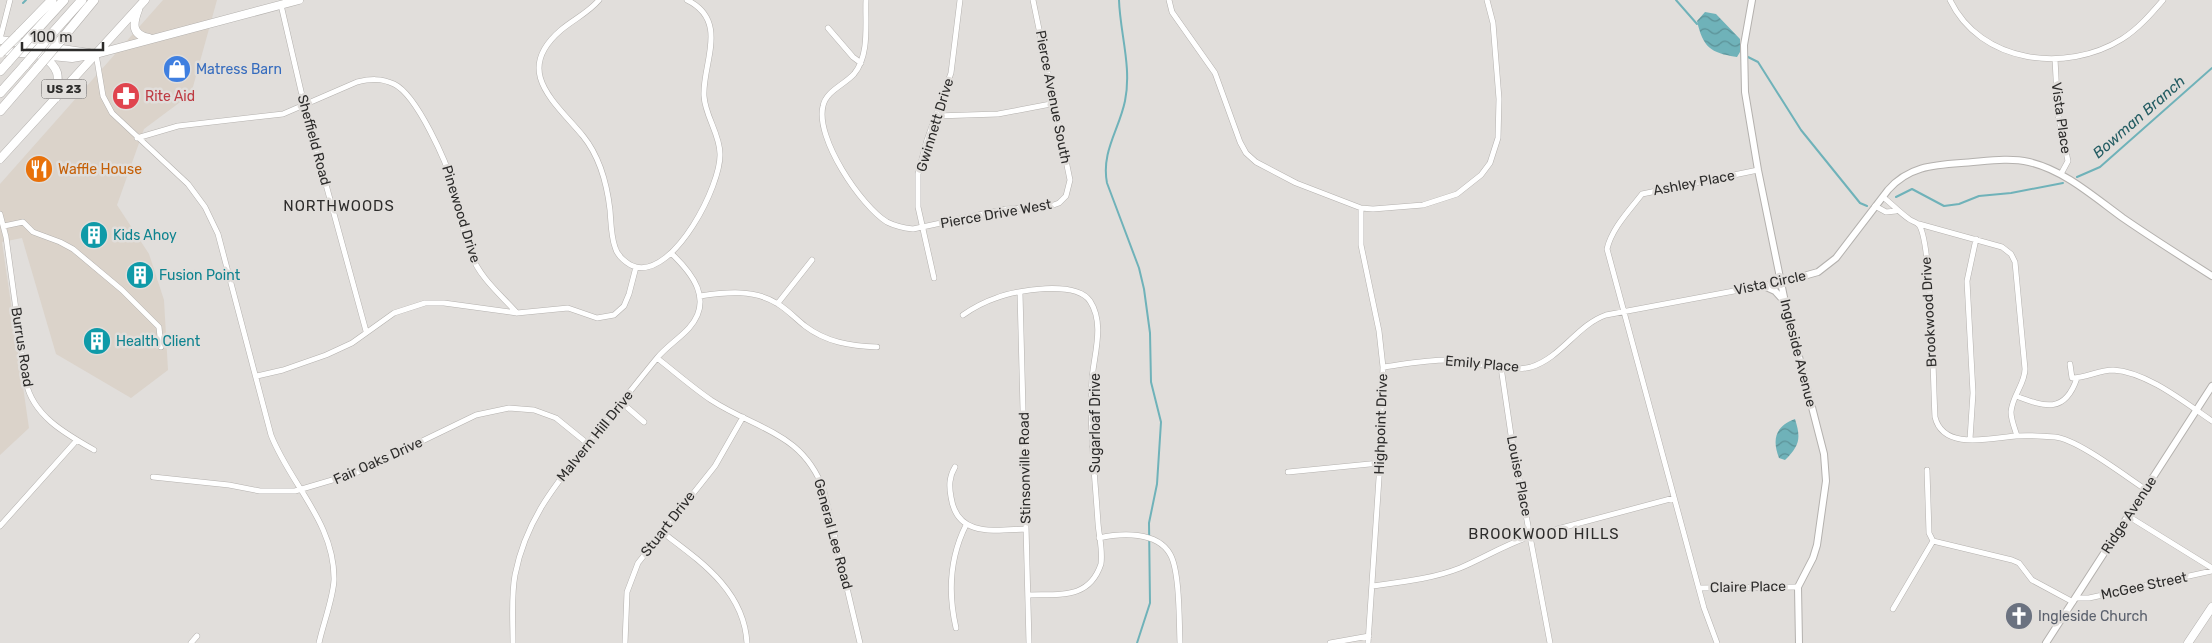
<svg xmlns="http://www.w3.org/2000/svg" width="2212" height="643" font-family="Rubik,sans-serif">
	<defs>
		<pattern id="water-waves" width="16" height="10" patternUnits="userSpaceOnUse" patternTransform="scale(1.25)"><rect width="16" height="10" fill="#6fb2b9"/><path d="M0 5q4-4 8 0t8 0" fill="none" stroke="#5c9197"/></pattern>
	</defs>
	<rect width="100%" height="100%" fill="#e1dedb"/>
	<path fill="#dbd3ca" d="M163,0H217L191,94L144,129L117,205L149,254L164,300L168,370L131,398L56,354L22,238L2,242L29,428L0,455V184Z"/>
	<path fill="url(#water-waves)" d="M1705,12L1716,14L1740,39V52L1737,57C1710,53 1703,47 1697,21Z
		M1795,419C1801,438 1800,445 1785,460L1779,458C1772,440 1775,426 1795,419Z"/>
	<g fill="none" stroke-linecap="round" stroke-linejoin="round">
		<path stroke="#6fb2b9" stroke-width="2" d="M1119,0C1120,33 1132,67 1125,101C1119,130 1101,152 1107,183L1139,268L1144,289L1150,333L1151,382L1161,422L1157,484L1149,523L1150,603L1137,643
			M1676,0L1697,24
			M23,3L26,0
			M1746,56L1758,62L1801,130L1860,203L1867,206
			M2077,177L2100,167L2212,68
			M1896,197L1912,189L1944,206L1959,204L1979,196L2011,193L2063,183"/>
		<defs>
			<path id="minor" d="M599,0C588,13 574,19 561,30C513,71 554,101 583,136C600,157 607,184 610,210C611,222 611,236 615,247C617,256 628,265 636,267C675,276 721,185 720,154C720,134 705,116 704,96C702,64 730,21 687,0
				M866,0C865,23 870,55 854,74C844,85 826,91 823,106C815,138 861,206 887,222C895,226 904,228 913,229L1006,209L1048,207L1059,203L1066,196L1070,180L1033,0
				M1169,0L1172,12L1215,73L1240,142L1246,153L1256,162L1296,183L1361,208L1373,209L1423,205L1457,194L1481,175L1490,163L1498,138L1499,99L1493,23L1487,0
				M1950,0C1980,63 2066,74 2122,39C2138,29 2151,14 2163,0
				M281,5L304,104L366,331
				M828,28L853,57L861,63
				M0,39L10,0
				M96,54L103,96L112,113L188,184L205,207L218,234L271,435C290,484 335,523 334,580C333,599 323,624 319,643
				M2055,59L2058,115L2068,161L2061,174
				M936,116L998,114L1056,103
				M137,138L178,126L283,114L357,82C370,79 381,78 394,84C417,95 447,163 454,188C460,210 462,233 471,254C480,278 500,294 517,313
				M1883,197C1892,204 1899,212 1909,219C1911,221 1917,222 1919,225C1932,242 1933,385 1935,417C1943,451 1991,438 2016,436C2029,435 2043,436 2055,437C2077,439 2125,476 2145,489
				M1875,206L1886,212L1896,211
				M1361,208V245L1379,331L1383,367L1380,463L1368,643
				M0,214L6,237L26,382C33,416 66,434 94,450
				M1919,224L2002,247L2011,254L2015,262L2025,369C2025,384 2012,396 2011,412C2011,420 2015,429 2017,436
				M4,226L23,222L33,232L60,242L73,249L122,290L159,327L161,347
				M934,278L918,207V174L927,140L951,73L960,0
				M1020,293L1029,643
				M700,296C726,292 755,289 778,304C788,310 796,319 805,326C826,342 850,346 877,347
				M778,303L812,260
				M963,315C973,308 984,302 996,298C1016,290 1076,280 1090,301C1105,324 1094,354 1092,379C1089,426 1095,476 1098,523C1099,537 1103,550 1101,564C1089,600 1059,594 1028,595
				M657,358C675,372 692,387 711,400C757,430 803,432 824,491L860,643
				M2070,364L2072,378C2086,378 2099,370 2113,370C2147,372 2184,402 2212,421
				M1383,367C1405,364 1426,360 1448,360C1474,360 1505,374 1531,367C1561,358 1577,325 1606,315L1782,282
				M1501,367L1511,435L1550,643
				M257,376L283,370L326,355L352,343L394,313L425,303H444L517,313L568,308L597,318L614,315L624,306L629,294L636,267
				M2016,396C2045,407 2065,414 2077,378
				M621,402L644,422
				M1970,439L1973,393L1967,281L1976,239
				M955,467C949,477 949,486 951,497C957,538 995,530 1026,529
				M1288,472L1380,463
				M153,477L229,485L260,491H295L356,473L476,415L509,408L534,410L556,418L588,444
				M2128,516L2212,568
				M0,526L77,440
				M662,532C700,561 744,590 747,643
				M1099,538C1121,533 1157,531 1170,554C1180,571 1179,622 1180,643
				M1933,541L2012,560L2019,563L2032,580L2073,602
				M1372,586C1401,582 1432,579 1460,568C1484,558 1504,545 1531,536L1674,498
				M1699,588L1798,587
				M2076,598H2089L2212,571
				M1893,609L1933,541L1929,533L1927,470
				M956,628C948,593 950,557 966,525
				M191,643L197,636
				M513,643C513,620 511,597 515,575C526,519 556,484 590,441C613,413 635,385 657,358C667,346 679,339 689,328C714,300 692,273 671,253
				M625,643L627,592L638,563L715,466L743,417
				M1330,643L1369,636
				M1717,643L1704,608L1607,249C1612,228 1629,211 1642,194L1758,170"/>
			<path id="tertiary" d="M1752,0L1744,45L1745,92L1758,170L1785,302L1824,454L1826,481L1817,545L1813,558L1798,587L1799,643
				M1782,282L1818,272L1836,258L1888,190C1908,167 1932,165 1961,163C1982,162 2007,157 2029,162C2064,170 2094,197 2123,218C2152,238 2182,257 2212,276
				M1764,286L1775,291L1784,301
				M2046,643L2212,386"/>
			<path id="primary" d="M138,10C133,23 131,35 149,38
				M0,40L89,53
				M0,51L72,58L96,54L299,0
				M42,55C61,70 59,75 56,98
				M0,159L145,0
				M2188,643L2212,607"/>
			<path id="motorway" d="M19,34L52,0
				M31,36L64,0
				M48,38L82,0
				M61,40L94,0
				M0,71L8,62
				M0,93L25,65
				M0,111L38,67"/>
		</defs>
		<use href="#minor" stroke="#b4b1ae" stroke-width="6"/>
		<use href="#tertiary" stroke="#b4b1ae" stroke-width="8"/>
		<use href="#primary" stroke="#b4b1ae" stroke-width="9"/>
		<use href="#motorway" stroke="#b4b1ae" stroke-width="10"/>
		<use href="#minor" stroke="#fff" stroke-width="5"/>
		<use href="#tertiary" stroke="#fff" stroke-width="6"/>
		<use href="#primary" stroke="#fff" stroke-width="8"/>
		<use href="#motorway" stroke="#fff" stroke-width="9"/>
		<defs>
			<path id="motorway-bridge" d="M0,53L19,34
				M8,62L31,36
				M25,65L48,38
				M38,67L61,40"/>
		</defs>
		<use href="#motorway-bridge" stroke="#b4b1ae" stroke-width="10" stroke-linecap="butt"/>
		<use href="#motorway-bridge" stroke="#fff" stroke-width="9"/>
	</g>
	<defs>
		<symbol id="shop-disc" viewBox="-11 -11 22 22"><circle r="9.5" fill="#3f7fe0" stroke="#e1dedb"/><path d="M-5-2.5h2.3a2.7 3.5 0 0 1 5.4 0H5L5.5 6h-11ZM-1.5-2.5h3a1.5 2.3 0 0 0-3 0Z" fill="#fff"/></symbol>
		<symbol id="pharmacy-disc" viewBox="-11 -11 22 22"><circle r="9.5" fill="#e0444e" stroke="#e1dedb"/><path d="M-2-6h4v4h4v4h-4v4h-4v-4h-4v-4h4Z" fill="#fff"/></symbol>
		<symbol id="restaurant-disc" viewBox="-11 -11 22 22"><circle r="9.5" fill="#e8710a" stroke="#e1dedb"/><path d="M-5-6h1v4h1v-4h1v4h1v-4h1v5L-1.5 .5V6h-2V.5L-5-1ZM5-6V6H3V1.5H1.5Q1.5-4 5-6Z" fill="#fff"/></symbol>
		<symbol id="building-disc" viewBox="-11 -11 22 22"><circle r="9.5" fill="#0f9aa8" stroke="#e1dedb"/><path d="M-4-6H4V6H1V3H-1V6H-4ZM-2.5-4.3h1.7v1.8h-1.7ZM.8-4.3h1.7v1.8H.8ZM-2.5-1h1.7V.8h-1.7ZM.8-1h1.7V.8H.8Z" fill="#fff"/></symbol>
		<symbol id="church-disc" viewBox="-11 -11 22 22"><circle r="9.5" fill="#6b7280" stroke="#e1dedb"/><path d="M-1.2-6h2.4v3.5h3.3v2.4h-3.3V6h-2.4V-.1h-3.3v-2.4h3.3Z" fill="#fff"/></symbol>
	</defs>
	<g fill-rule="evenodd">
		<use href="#shop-disc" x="161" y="53" width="32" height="32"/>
		<use href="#pharmacy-disc" x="110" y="80" width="32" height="32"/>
		<use href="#restaurant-disc" x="23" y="153" width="32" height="32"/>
		<use href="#building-disc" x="78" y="219" width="32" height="32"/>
		<use href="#building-disc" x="124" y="259" width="32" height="32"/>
		<use href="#building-disc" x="81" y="325" width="32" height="32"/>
		<use href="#church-disc" x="2003" y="600" width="32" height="32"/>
	</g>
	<g text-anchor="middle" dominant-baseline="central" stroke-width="5" stroke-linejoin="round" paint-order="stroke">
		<rect fill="#e1dedb" stroke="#636160" stroke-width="1" x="41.5" y="79.5" width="45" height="19" rx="4"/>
		<g font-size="12" font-weight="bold" fill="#2d2c2b">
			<text x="64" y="89">US 23</text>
		</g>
		<g font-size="14" fill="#366cbe" stroke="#e1dedb" text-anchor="start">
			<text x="196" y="69">Matress Barn</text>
		</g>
		<g font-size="14" fill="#be3a42" stroke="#e1dedb" text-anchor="start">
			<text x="145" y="96">Rite Aid</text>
		</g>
		<g font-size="14" fill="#2d2c2b" stroke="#e1dedb">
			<text transform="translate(1053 97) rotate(79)">Pierce Avenue South</text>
			<text transform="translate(2061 118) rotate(82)">Vista Place</text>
			<text transform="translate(935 125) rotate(-73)">Gwinnett Drive</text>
			<text transform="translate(314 140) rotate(75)">Sheffield Road</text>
			<text transform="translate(1694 183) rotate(-11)">Ashley Place</text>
			<text transform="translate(461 214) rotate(73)">Pinewood Drive</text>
			<text transform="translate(996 214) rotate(-10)">Pierce Drive West</text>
			<text transform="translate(1770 283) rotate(-12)">Vista Circle</text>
			<text transform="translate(1929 312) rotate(-93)">Brookwood Drive</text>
			<text transform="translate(22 347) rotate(81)">Burrus Road</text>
			<text transform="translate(1798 353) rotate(76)">Ingleside Avenue</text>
			<text transform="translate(1482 364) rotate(5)">Emily Place</text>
			<text transform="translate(1095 423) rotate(-90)">Sugarloaf Drive</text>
			<text transform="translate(1381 424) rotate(-88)">Highpoint Drive</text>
			<text transform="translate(595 436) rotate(-51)">Malvern Hill Drive</text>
			<text transform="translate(378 461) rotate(-24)">Fair Oaks Drive</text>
			<text transform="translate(1025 468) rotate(-91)">Stinsonville Road</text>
			<text transform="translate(1519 476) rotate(79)">Louise Place</text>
			<text transform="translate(2129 515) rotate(-57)">Ridge Avenue</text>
			<text transform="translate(668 524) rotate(-52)">Stuart Drive</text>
			<text transform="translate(833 534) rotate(75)">General Lee Road</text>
			<text transform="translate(2144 586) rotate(-12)">McGee Street</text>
			<text transform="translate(1748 587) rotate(-1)">Claire Place</text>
		</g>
		<g font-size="14" fill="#c56008" stroke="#e1dedb" text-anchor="start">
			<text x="58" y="169">Waffle House</text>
		</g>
		<g font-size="14" fill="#0d838f" stroke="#e1dedb" text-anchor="start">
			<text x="113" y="235">Kids Ahoy</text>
			<text x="159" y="275">Fusion Point</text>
			<text x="116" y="341">Health Client</text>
		</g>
		<g font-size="14" fill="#5b616d" stroke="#e1dedb" text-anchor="start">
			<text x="2038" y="616">Ingleside Church</text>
		</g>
		<g font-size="15" font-style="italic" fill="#245d63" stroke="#e1dedb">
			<text transform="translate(2139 117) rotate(-41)">Bowman Branch</text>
		</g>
		<g font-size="15" letter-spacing="1" fill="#2d2c2b" stroke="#e1dedb">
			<text x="339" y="206">NORTHWOODS</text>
			<text x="1544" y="534">BROOKWOOD HILLS</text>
		</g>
	</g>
	<path d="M22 42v8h81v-8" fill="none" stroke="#2d2c2b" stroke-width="2.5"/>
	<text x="30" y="42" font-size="15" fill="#2d2c2b" stroke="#e1dedb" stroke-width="4" paint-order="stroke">100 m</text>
</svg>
